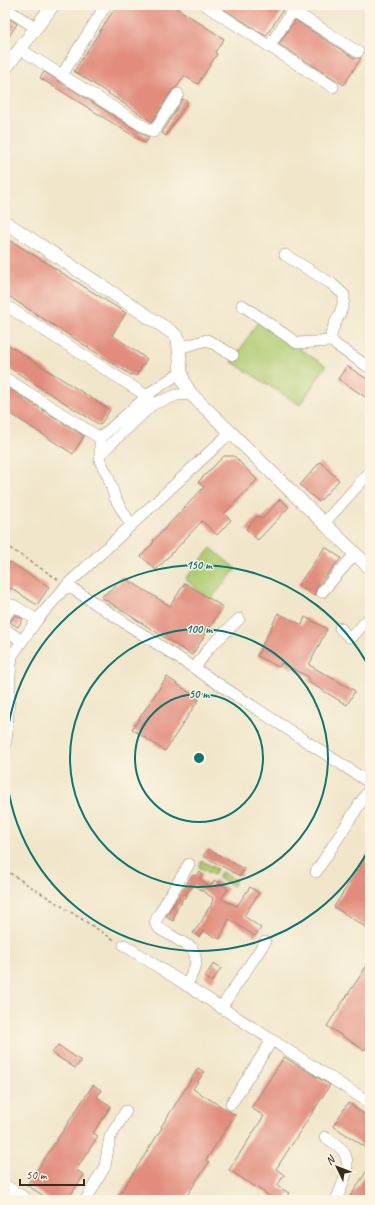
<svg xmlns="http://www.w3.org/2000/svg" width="375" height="1205" font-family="Caveat,sans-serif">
	<rect width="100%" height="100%" fill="#fcf5e5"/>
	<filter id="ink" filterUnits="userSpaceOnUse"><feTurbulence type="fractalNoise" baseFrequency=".025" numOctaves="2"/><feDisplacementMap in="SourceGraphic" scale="8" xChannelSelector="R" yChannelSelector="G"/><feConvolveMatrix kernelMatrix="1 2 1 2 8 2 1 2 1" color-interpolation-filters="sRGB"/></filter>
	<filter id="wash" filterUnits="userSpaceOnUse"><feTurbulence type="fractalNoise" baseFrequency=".012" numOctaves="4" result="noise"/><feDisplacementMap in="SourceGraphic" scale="16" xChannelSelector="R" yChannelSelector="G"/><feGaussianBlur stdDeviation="0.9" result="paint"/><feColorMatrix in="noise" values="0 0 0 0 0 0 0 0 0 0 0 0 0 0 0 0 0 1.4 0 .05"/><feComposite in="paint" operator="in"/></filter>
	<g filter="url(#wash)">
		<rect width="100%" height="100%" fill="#f1e6ca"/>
		<path fill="#b0cc73" stroke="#767b48" d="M258,322L326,366L300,405L232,362Z
			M211,548L236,569L210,600L185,579Z
			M202,861L217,869L214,875L199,867Z
			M221,872L236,880L233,886L218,878Z"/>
		<g id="blocks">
			<path fill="#e28c7d" d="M117,5H172L224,39L215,52L217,54L198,84L184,76L177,87L172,90L152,122L74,71Z
				M218,5H286L266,36Z
				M5,16L17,24L5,43Z
				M295,20L354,58H361L344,85L279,44Z
				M44,72L149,138L145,143L40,78Z
				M183,99L188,102L166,136L162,133Z
				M5,237L126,313L112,335L147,359L136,376L132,374L131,375L5,294Z
				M5,343L110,410L100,425L5,365Z
				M347,366L370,381V400L338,379Z
				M5,386L84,436L73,454L5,410Z
				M224,456H234L257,480L224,514L231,520L217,535L202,521L156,570L141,556L154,542L153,541L204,487L198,482Z
				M320,462L339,480L319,502L300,485Z
				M280,499L289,507L258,540L246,529L258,516L262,519Z
				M325,547L341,558L317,587L314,596L298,585Z
				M10,562L49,587L37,605L11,588L5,597V569Z
				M125,578L170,606L185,583L223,607L192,655L101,597Z
				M278,613L302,625L305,617L327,629L309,665L355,691L347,705L307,681L309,677L281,663L279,667L257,656Z
				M15,615L23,619L18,627L10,622Z
				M167,677L199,699L165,751L132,729Z
				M208,849L244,869L240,876L203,856Z
				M370,850V930L334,907Z
				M200,872L203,875L200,879L210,887L215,880L228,889L221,899L237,906L250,887L259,893L244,916L261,928L255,936L229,919L220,939L203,931L199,937L193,933L202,921L208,909L211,906L213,898L194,885L187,893L186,897L182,899L181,904L178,906L173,921L166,917L177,898L179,896L181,892L184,889L190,878L193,875L195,876Z
				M370,961V1042L364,1050L327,1026Z
				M214,963L221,968L212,982L205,977Z
				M58,1045L81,1061L75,1068L52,1053Z
				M284,1057L330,1085L276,1169L284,1175L277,1186L289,1193L285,1200H276L229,1170L264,1116L251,1108Z
				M198,1068L204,1072L193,1089L235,1115L206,1160L209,1162L184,1200H116L162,1128L161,1127Z
				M93,1085L101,1090L97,1097L111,1106L93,1133L98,1136L76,1170L84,1175L67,1200H50L27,1185Z
				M348,1103L370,1118V1150L333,1126Z
				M370,1166V1200H348Z"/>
		</g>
	</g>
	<g filter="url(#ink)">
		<use href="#blocks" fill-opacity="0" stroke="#968874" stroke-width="1"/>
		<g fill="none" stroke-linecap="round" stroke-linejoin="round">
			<defs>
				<path id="minor" d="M205,5L333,87
					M5,8L36,28
					M292,10L358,52
					M269,47L296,5
					M20,49L151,131L153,132L155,130L178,94
					M62,75L106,5
					M285,255L332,284L344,295C345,312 331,324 331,337C331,340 334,343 336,345L370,368
					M5,305L147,396L153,404
					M242,305L297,343L332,341
					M179,348L207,340L233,355
					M5,378L100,438
					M100,454L153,404L177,395L191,394
					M324,523L370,472
					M131,525L115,498L108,476L100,461V438L154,390L181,372
					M67,585L370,783
					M322,592L355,554
					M5,617L13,605L37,620
					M340,628L349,637H352L370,617
					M5,629L22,641
					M195,668L208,649L239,619
					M5,746L7,732L10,675L12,656L22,641L37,620L67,585L230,433
					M316,872L370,788
					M124,945L370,1103
					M187,986L196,964L195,955L192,948L160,929L155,923L158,916L189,864
					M221,1008L265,942
					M231,1104L272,1040
					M325,1137C330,1141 339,1145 343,1151C353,1165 342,1186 336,1200
					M86,1200L105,1166L110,1137L126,1111"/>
				<path id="major" d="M5,69L53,5
					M5,222L173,333L178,338L181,372L184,383L191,394L370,568
					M5,1186L26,1200"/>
			</defs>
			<use href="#minor" stroke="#968874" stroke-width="12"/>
			<use href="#major" stroke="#968874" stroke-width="14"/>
			<path stroke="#968874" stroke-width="1.5" stroke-dasharray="3 3" stroke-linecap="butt" d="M5,545L59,580
				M5,870L116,941"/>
			<use href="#minor" stroke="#fff" stroke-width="11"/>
			<use href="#major" stroke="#fff" stroke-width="13"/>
		</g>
	</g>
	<g fill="none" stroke="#0f766e" stroke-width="2">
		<circle cx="199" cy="758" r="64"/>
		<circle cx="199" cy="758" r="129"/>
		<path d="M369 849A193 193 0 1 1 369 667"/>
	</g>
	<circle cx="199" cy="758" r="6" fill="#0f766e" stroke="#fcf5e5" stroke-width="2"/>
	<g font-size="12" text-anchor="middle" font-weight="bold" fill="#0f766e" stroke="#fcf5e5" stroke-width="3" stroke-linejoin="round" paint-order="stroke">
		<text x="199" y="569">150 m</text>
		<text x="199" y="633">100 m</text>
		<text x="199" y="698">50 m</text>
	</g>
	<rect width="375" height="1205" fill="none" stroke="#fcf5e5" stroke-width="20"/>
	<g transform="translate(337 1167) rotate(313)" stroke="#fcf5e5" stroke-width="3" paint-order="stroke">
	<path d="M0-3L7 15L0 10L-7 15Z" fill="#3b2a1e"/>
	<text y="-6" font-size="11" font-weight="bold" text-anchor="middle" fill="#3b2a1e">N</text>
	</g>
	<path d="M20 1179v6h64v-6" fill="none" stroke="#3b2a1e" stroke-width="2"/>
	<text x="26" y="1179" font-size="12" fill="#3b2a1e" stroke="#fcf5e5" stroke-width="3" paint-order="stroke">50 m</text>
</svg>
